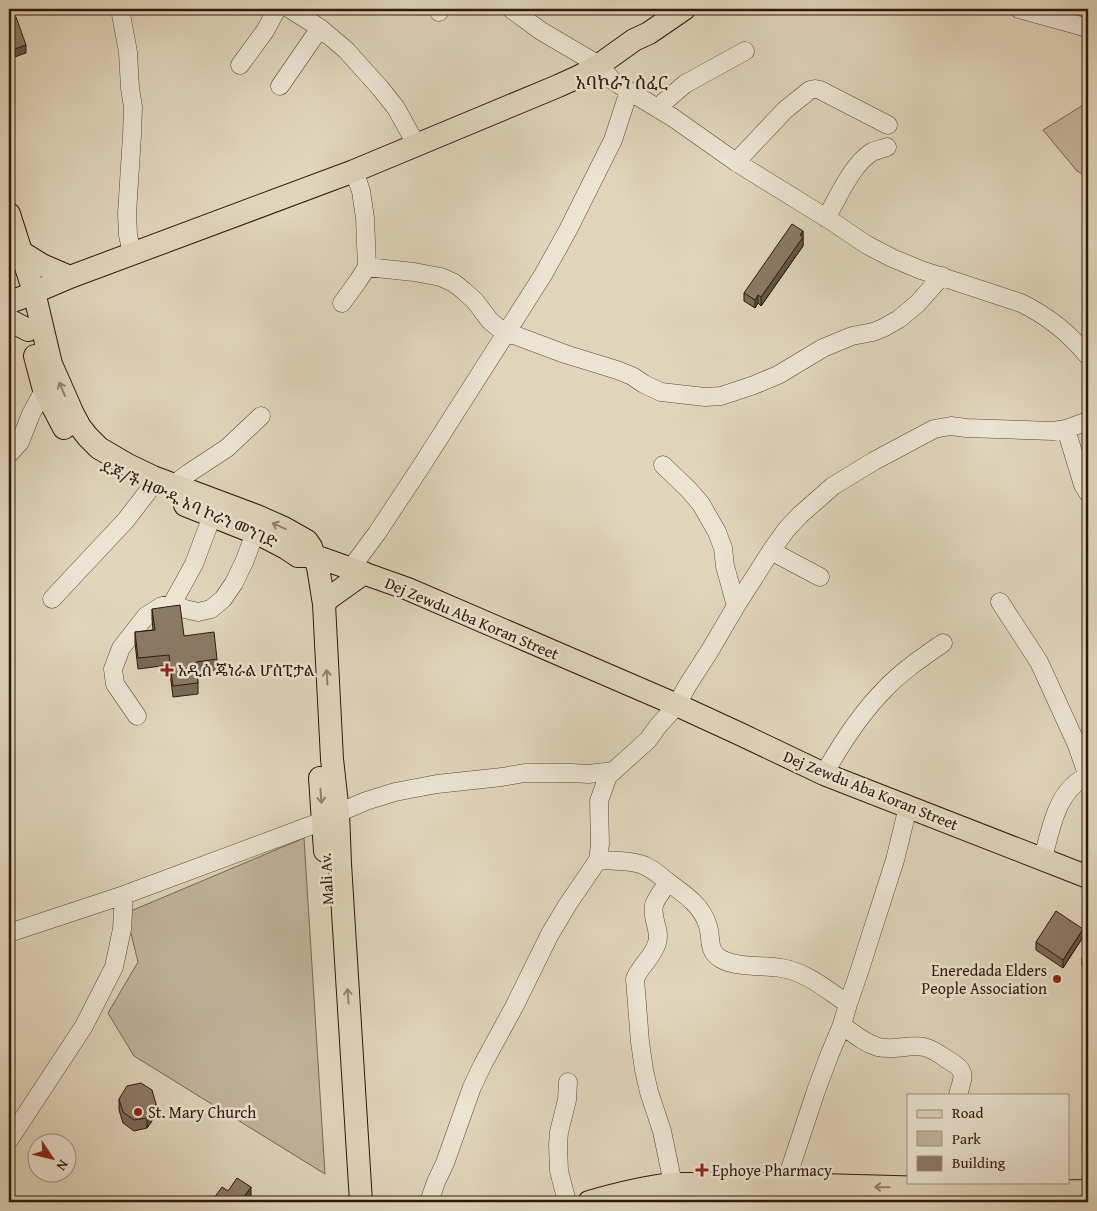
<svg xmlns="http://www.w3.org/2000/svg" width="1097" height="1211" font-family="'Gentium Book Plus','Noto Serif Ethiopic',serif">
	<rect width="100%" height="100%" fill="#e0d5bb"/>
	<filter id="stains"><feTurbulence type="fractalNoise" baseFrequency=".004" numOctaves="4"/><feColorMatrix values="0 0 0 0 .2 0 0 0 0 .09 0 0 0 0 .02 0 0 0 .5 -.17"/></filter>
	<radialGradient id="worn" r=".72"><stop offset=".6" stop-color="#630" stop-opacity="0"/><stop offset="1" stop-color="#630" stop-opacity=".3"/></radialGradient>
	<path fill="#c2b59d" stroke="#786653" d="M1088,102V177L1077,171L1043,130Z
		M304,838L325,1174L134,1056L108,1013L138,962L126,913Z"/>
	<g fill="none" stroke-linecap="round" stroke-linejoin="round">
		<defs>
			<path id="minor" d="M120,9L128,52L130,88L133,107L132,135L127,213L128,235L132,254
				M290,9L320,28L346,50L381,89L396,108L416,144
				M511,9L541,31L599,65L612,80L629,91L672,117L736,162L833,222L867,245L892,258L921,270L1021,303C1048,316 1069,333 1088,356
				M1019,9L1088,28
				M439,12L441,9
				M240,65L265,31L277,9
				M280,86L320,28
				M657,108L685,84L745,51
				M736,162L785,110L810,90L815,89L820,90L888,125
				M826,218C838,198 852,164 872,152C876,150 882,149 887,147
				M367,267L414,272L441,277L454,283L464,291L475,301L490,321L506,334L517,336L565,354L617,370L632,376L644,384L661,392L705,397L721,396L754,385L778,375L823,348L852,336L873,332L883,328L899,319L917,304L942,276
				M342,303L358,281L367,267L365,218L361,191L354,171
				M1066,429L1083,485L1088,493
				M9,454L20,442L31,414L44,390
				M663,465L688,489L701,504L717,532L723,548L725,566L736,606
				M173,485L189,473L227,448L261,416
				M771,551L820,577
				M351,568L377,533L422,465L543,275L568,230L613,140L629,91
				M52,599L126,520L149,490L153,477
				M1000,602L1039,662L1077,745L1088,777
				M172,604L194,564L212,516
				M137,716L115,684L113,669L121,648L146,616L162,606L172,604L185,609L198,612L211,609L223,599L234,583L245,560L255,533
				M824,774C841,744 860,714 885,689C902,671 923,657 943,643
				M1043,859C1050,831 1057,788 1088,776
				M598,860C611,861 627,860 640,864C651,867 659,875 668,882C684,894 702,905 708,926C712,939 707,951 721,959C738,968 763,965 781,968C807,972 827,990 848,1004
				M668,882C664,889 656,898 654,905C651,920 661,929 657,943C653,957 640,966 635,979L640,1042L644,1070L649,1092L662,1131L673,1184
				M9,933L124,895L323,821L338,813L366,801L395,792L437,784L502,777L525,773H571L588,774L614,771
				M842,1025C853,1033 864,1043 878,1047C893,1051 909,1044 924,1047C933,1049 941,1055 948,1060C968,1071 963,1076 958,1095
				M9,1140L84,1026L114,967L122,929L124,895
				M785,1184L816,1091L829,1056L842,1025L848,1004L859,972L895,860L908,807
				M429,1202L436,1182L445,1163L472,1087L483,1064L514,1007L550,934L568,904L598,860L600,844L599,801L608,776L648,740L658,726L677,705L687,686L709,652L736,606L771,551L786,530L800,515L833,486L874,461L934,429L951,426L966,428L1053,431L1066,429L1088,421
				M567,1202L559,1171L558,1145L559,1132L567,1100L568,1082"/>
			<path id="major" d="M9,214L34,292L51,364L73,414L80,427L88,437L99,448L128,465L153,477L257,516L284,528L307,541L311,547L318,567L324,604L332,759L338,813L340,864L361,1202
				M21,252L42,265L70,277
				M9,302L21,298L70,277L354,171L558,86L580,76L599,65L634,40L649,33L684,9
				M9,320L28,330
				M35,356L44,390L64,428
				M185,505L263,536L286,548L298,556
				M298,556H315L408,589L677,705L740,734L824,774L1088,877
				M324,604L329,598L364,573
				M320,778L325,851
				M589,1202C617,1194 644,1187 673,1184H785L966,1189L1007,1192L1088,1191
				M676,1202L724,1200L826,1202"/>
		</defs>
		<use href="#minor" stroke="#5a4736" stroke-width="19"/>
		<use href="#major" stroke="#2e1809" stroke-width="24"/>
		<use href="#minor" stroke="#ebe4d3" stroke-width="18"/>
		<use href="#major" stroke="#e0d5bb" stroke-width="22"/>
	</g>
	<path fill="#786958" stroke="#2e1809" d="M803,231V246L761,306L758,303L755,308L744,301V293Z
		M152,609L184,636L217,659V670L197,673L198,683V694L173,697L169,665L138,669L135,643V632L153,630L152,619Z
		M1088,775V804L1084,784V776Z
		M1083,937L1063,968L1036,950V942Z
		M1088,949V971L1082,966V958Z
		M119,1099L156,1115L147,1128L134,1131L123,1123L119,1110Z
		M228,1191L251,1198L248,1202H214V1198Z"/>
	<path fill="#615547" stroke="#2e1809" d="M26,45V53L9,59V51Z
		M803,231V246L761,306V297Z
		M758,295V303L755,308V300Z
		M1083,929V937L1063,968V960Z
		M156,1104V1115L147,1128V1118Z
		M251,1187V1198L248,1202H241Z"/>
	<path fill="#8b7a66" stroke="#2e1809" d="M16,17L26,45L9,51V19Z
		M792,224L803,231L800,235L803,237L761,297L758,295L755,300L744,293Z
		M180,605L184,636L214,632L217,659L196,662L198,683L173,686L169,655L138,658L135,632L155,630L152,609Z
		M1088,775V796L1084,776Z
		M1056,911L1083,929L1063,960L1036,942Z
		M1088,949V962L1082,958Z
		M141,1083L152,1090L156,1104L147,1118L134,1120L123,1112L119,1099L127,1086Z
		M237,1178L251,1187L241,1201L243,1202H220L214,1198L222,1187L228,1191Z"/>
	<defs><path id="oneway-shaft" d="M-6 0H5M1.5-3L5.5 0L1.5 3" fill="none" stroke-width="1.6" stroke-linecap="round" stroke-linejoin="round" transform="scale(1.25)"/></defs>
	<g stroke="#90806b">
		<use href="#oneway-shaft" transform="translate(62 389) rotate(-113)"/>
		<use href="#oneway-shaft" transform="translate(279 526) rotate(-156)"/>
		<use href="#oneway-shaft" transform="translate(327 677) rotate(-93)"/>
		<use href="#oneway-shaft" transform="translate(321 796) rotate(86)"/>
		<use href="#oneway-shaft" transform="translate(348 996) rotate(-94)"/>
		<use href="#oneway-shaft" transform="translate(882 1187) rotate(-179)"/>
	</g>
	<g fill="#8f2418" stroke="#ebe4d3" stroke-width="2">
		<path d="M164.5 662.5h5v5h5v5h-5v5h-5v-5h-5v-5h5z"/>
		<circle cx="1057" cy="979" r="5"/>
		<circle cx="138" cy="1112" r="5"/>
		<path d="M699.5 1162.5h5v5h5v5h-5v5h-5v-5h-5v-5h5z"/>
	</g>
	<g text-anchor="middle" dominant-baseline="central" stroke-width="5" stroke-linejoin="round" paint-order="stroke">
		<g font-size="16" fill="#2e1809" stroke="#ebe4d3">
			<text transform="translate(189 504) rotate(24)">ደጃ/ች ዘውዱ አባ ኮራን መንገድ</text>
			<text transform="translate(472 618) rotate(23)">Dej Zewdu Aba Koran Street</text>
			<text transform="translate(871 790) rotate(22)">Dej Zewdu Aba Koran Street</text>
			<text transform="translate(326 879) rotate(-93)">Mali Av.</text>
		</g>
		<g font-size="16" fill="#2e1809" stroke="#ebe4d3" text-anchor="start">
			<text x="178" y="670">አዲስ ጄነራል ሆስፒታል</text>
			<text x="1047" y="970" text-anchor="end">Eneredada Elders<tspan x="1047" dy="18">People Association</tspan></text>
			<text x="148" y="1112">St. Mary Church</text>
			<text x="712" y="1170">Ephoye Pharmacy</text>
		</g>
		<g font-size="18" fill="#2e1809" stroke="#ebe4d3">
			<text x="622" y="82">አባኮራን ሰፈር</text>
		</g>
	</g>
	<rect width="1097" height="1211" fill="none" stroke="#e0d5bb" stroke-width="30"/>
	<rect x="10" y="10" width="1077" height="1191" fill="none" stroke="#2e1809" stroke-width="2.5"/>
	<rect x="15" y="15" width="1067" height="1181" fill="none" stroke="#2e1809"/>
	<rect x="907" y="1094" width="162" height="90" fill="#ebe4d3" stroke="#9f9282"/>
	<rect x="917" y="1110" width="25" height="8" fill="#e0d5bb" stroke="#9f9282"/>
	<text x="952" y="1118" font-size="15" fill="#2e1809">Road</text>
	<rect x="917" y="1131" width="25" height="15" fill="#c2b59d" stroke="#9f9282"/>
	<text x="952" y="1144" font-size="15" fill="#2e1809">Park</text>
	<rect x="917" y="1156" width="25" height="15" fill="#8b7a66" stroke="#9f9282"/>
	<text x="952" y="1168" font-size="15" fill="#2e1809">Building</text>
	<g transform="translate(52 1158) rotate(125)"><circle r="24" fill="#ebe4d3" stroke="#9f9282"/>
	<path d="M0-4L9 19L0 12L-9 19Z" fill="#8f2418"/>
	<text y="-8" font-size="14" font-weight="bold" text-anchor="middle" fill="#2e1809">N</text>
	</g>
	<rect width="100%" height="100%" filter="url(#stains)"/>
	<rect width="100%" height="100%" fill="url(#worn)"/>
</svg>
